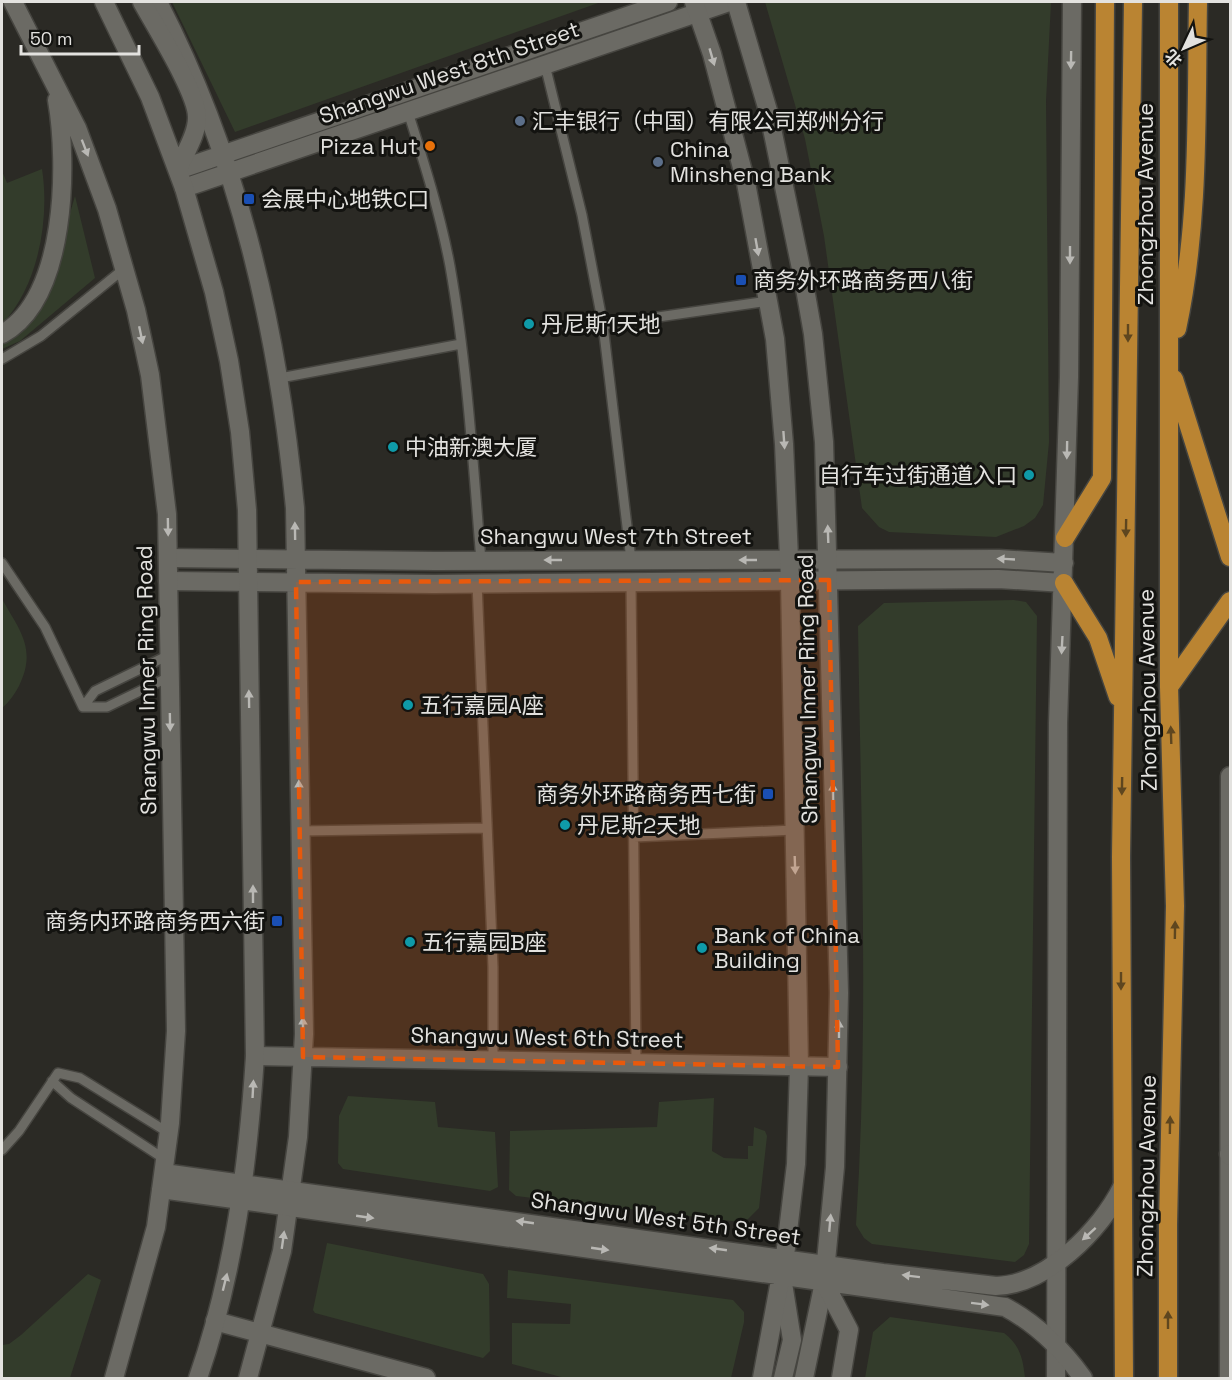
<svg xmlns="http://www.w3.org/2000/svg" width="1232" height="1380" font-family="'Space Grotesk','Noto Sans SC',sans-serif">
	<rect width="100%" height="100%" fill="#2b2a25"/>
	<path fill="#333c2b" d="M172,2H601L235,132Z
		M765,2H1051L1046,101L1049,442L1043,505L1035,518L1024,526L996,537L889,532L879,527L862,508L824,236L805,139Z
		M42,169C50,219 38,287 2,324V171L7,183Z
		M75,196L95,278L20,341L2,349V340L15,335L43,306Z
		M2,599C20,631 37,649 19,686C14,695 10,701 2,708Z
		M1014,600L1026,602L1037,616L1029,1244L1024,1255L1015,1262L872,1244L864,1238L856,1225C869,1026 861,826 858,626L884,603Z
		M348,1096L435,1102L438,1127L495,1132L498,1187L490,1191L343,1169L338,1163L339,1116Z
		M714,1098L712,1151L724,1158L748,1159V1146H753L754,1127L765,1131L767,1136L759,1208L748,1219L740,1222L516,1196L509,1190L510,1131L657,1127L659,1102Z
		M327,1243L483,1274L489,1284L490,1351L483,1358L315,1313L313,1310Z
		M508,1270L733,1300L744,1312V1322L731,1378H565L512,1364V1323L570,1324L571,1304L507,1298Z
		M88,1274L101,1280L70,1378H2V1345L9,1344L21,1335Z
		M890,1317L1004,1333C1020,1345 1023,1359 1025,1378H865L873,1332Z"/>
	<g fill="none" stroke-linecap="round" stroke-linejoin="round">
		<defs>
			<path id="service" d="M545,65L582,215L603,325L631,560
				M408,112C424,162 440,213 450,266C467,363 473,462 481,561
				M603,325L768,301
				M2,359L41,336L125,268
				M280,378L461,344
				M2,563L45,627L83,707
				M631,582L636,1063
				M477,583L493,967V1060
				M83,707L95,691L169,655
				M83,707H107L169,677
				M300,831L487,828
				M634,837L794,830
				M52,1081L71,1098L166,1160
				M2,1150L19,1131L58,1073L80,1078L169,1133"/>
			<path id="minor" d="M158,2C240,161 278,331 295,508L304,1034L298,1137L282,1251L248,1378
				M178,170L668,2
				M184,188L729,2
				M168,558L435,561L999,559L1064,563
				M168,581L434,584L998,579L1064,583
				M255,1056L838,1067
				M782,1277L792,1340L783,1378
				M215,1321L426,1378
				M804,1378L824,1282
				M1056,1378L1058,723L1069,377L1072,2
				M1229,1378L1230,776"/>
			<path id="tertiary" d="M13,2L77,128L107,209L136,310L150,375L167,514L176,1031L170,1123L156,1227L114,1378
				M104,2L150,97L184,188L214,292L229,361L240,432L247,510L255,1056C248,1165 234,1274 198,1378
				M142,2C155,26 198,94 197,118C197,135 184,154 178,170
				M694,2L712,54L746,183L775,339L784,444L790,581L799,1066L796,1164L786,1248L762,1378
				M736,2L769,114L804,283L813,334L824,442L839,993L835,1167L824,1282L849,1330L841,1378
				M2,334C67,299 68,163 57,100
				M1229,1154L1230,1156
				M164,1173L883,1273L996,1286C1046,1285 1101,1230 1122,1187
				M161,1189L1005,1307C1037,1324 1062,1349 1083,1378"/>
			<path id="trunk" d="M1177,329C1200,223 1196,110 1198,2
				M1174,379L1230,557
				M1065,538L1102,478L1105,2
				M1064,583L1098,638L1118,697
				M1169,687L1230,601
				M1124,1378L1121,857L1133,2
				M1168,1378V1225L1175,906L1169,687V2"/>
		</defs>
		<use href="#service" stroke="#464540" stroke-width="12"/>
		<use href="#minor" stroke="#464540" stroke-width="21"/>
		<use href="#tertiary" stroke="#464540" stroke-width="21"/>
		<use href="#trunk" stroke="#464540" stroke-width="21"/>
		<use href="#service" stroke="#6b6a64" stroke-width="9"/>
		<use href="#minor" stroke="#6b6a64" stroke-width="18"/>
		<use href="#tertiary" stroke="#6b6a64" stroke-width="18"/>
		<use href="#trunk" stroke="#ba8432" stroke-width="18"/>
	</g>
	<defs><path id="oneway-solid" d="M-6-.8H1V-3.2L6.5 0L1 3.2V.8H-6Z" transform="scale(1.5)"/></defs>
	<g fill="#b9b8b4">
		<use href="#oneway-solid" transform="translate(712 57) rotate(74)"/>
		<use href="#oneway-solid" transform="translate(1071 60) rotate(91)"/>
		<use href="#oneway-solid" transform="translate(85 148) rotate(69)"/>
		<use href="#oneway-solid" transform="translate(757 247) rotate(80)"/>
		<use href="#oneway-solid" transform="translate(1070 255) rotate(90)"/>
		<use href="#oneway-solid" transform="translate(141 335) rotate(78)"/>
		<use href="#oneway-solid" transform="translate(784 440) rotate(86)"/>
		<use href="#oneway-solid" transform="translate(1067 450) rotate(91)"/>
		<use href="#oneway-solid" transform="translate(168 527) rotate(89)"/>
		<use href="#oneway-solid" transform="translate(295 531) rotate(-91)"/>
		<use href="#oneway-solid" transform="translate(828 534) rotate(-92)"/>
		<use href="#oneway-solid" transform="translate(1006 559) rotate(-177)"/>
		<use href="#oneway-solid" transform="translate(553 560) rotate(180)"/>
		<use href="#oneway-solid" transform="translate(748 560) rotate(180)"/>
		<use href="#oneway-solid" transform="translate(1062 645) rotate(93)"/>
		<use href="#oneway-solid" transform="translate(249 699) rotate(-91)"/>
		<use href="#oneway-solid" transform="translate(170 722) rotate(89)"/>
		<use href="#oneway-solid" transform="translate(299 789) rotate(-91)"/>
		<use href="#oneway-solid" transform="translate(833 792) rotate(-91)"/>
		<use href="#oneway-solid" transform="translate(795 865) rotate(88)"/>
		<use href="#oneway-solid" transform="translate(253 894) rotate(-90)"/>
		<use href="#oneway-solid" transform="translate(303 1026) rotate(-91)"/>
		<use href="#oneway-solid" transform="translate(839 1029) rotate(-90)"/>
		<use href="#oneway-solid" transform="translate(253 1089) rotate(-87)"/>
		<use href="#oneway-solid" transform="translate(365 1217) rotate(8)"/>
		<use href="#oneway-solid" transform="translate(525 1222) rotate(-172)"/>
		<use href="#oneway-solid" transform="translate(830 1223) rotate(-85)"/>
		<use href="#oneway-solid" transform="translate(1089 1234) rotate(138)"/>
		<use href="#oneway-solid" transform="translate(283 1240) rotate(-82)"/>
		<use href="#oneway-solid" transform="translate(600 1249) rotate(8)"/>
		<use href="#oneway-solid" transform="translate(718 1249) rotate(-172)"/>
		<use href="#oneway-solid" transform="translate(911 1276) rotate(-173)"/>
		<use href="#oneway-solid" transform="translate(225 1282) rotate(-76)"/>
		<use href="#oneway-solid" transform="translate(980 1304) rotate(7)"/>
	</g>
	<g fill="#5e461f">
		<use href="#oneway-solid" transform="translate(1128 333) rotate(90)"/>
		<use href="#oneway-solid" transform="translate(1126 528) rotate(91)"/>
		<use href="#oneway-solid" transform="translate(1171 735) rotate(-92)"/>
		<use href="#oneway-solid" transform="translate(1122 786) rotate(91)"/>
		<use href="#oneway-solid" transform="translate(1175 930) rotate(-89)"/>
		<use href="#oneway-solid" transform="translate(1121 981) rotate(90)"/>
		<use href="#oneway-solid" transform="translate(1170 1125) rotate(-89)"/>
		<use href="#oneway-solid" transform="translate(1168 1320) rotate(-90)"/>
	</g>
	<path fill="#e8590c" fill-opacity="0.2" stroke="#e8590c" stroke-width="4.5" stroke-dasharray="12 8" stroke-linejoin="round" d="M829,580L838,1067L303,1057L296,582Z"/>
	<g fill="#5c6f8a" stroke="#131310" stroke-width="2">
		<circle cx="520" cy="121" r="6"/>
		<circle cx="658" cy="162" r="6"/>
	</g>
	<circle fill="#e8710a" stroke="#131310" stroke-width="2" cx="430" cy="146" r="6"/>
	<g fill="#1a4fb4" stroke="#131310" stroke-width="2">
		<rect x="243" y="193" width="12" height="12" rx="3"/>
		<rect x="735" y="274" width="12" height="12" rx="3"/>
		<rect x="762" y="788" width="12" height="12" rx="3"/>
		<rect x="271" y="915" width="12" height="12" rx="3"/>
	</g>
	<g fill="#0f9aa8" stroke="#131310" stroke-width="2">
		<circle cx="529" cy="324" r="6"/>
		<circle cx="393" cy="447" r="6"/>
		<circle cx="1029" cy="475" r="6"/>
		<circle cx="408" cy="705" r="6"/>
		<circle cx="565" cy="825" r="6"/>
		<circle cx="410" cy="942" r="6"/>
		<circle cx="702" cy="948" r="6"/>
	</g>
	<g text-anchor="middle" dominant-baseline="central" stroke-width="6" stroke-linejoin="round" paint-order="stroke">
		<g font-size="22" fill="#e3e2df" stroke="#131310">
			<text transform="translate(449 72) rotate(-19)">Shangwu West 8th Street</text>
			<text transform="translate(1145 204) rotate(-90)">Zhongzhou Avenue</text>
			<text x="616" y="536">Shangwu West 7th Street</text>
			<text transform="translate(146 680) rotate(-91)">Shangwu Inner Ring Road</text>
			<text transform="translate(807 689) rotate(-91)">Shangwu Inner Ring Road</text>
			<text transform="translate(1147 690) rotate(-91)">Zhongzhou Avenue</text>
			<text transform="translate(547 1037) rotate(1)">Shangwu West 6th Street</text>
			<text transform="translate(1146 1176) rotate(-89)">Zhongzhou Avenue</text>
			<text transform="translate(666 1218) rotate(8)">Shangwu West 5th Street</text>
		</g>
		<g font-size="22" fill="#e3e2df" stroke="#131310" text-anchor="start">
			<text x="532" y="121">汇丰银行（中国）有限公司郑州分行</text>
			<text x="418" y="146" text-anchor="end">Pizza Hut</text>
			<text x="670" y="149">China<tspan x="670" dy="25">Minsheng Bank</tspan></text>
			<text x="261" y="199">会展中心地铁C口</text>
			<text x="753" y="280">商务外环路商务西八街</text>
			<text x="541" y="324">丹尼斯1天地</text>
			<text x="405" y="447">中油新澳大厦</text>
			<text x="1017" y="475" text-anchor="end">自行车过街通道入口</text>
			<text x="420" y="705">五行嘉园A座</text>
			<text x="756" y="794" text-anchor="end">商务外环路商务西七街</text>
			<text x="577" y="825">丹尼斯2天地</text>
			<text x="265" y="921" text-anchor="end">商务内环路商务西六街</text>
			<text x="714" y="935">Bank of China<tspan x="714" dy="25">Building</tspan></text>
			<text x="422" y="942">五行嘉园B座</text>
		</g>
	</g>
	<rect width="1232" height="1380" fill="none" stroke="#e3e2df" stroke-width="6"/>
	<g transform="translate(1184 48) rotate(226)" stroke="#131310" stroke-width="4.5" paint-order="stroke">
	<path d="M0-4.5L10 22L0 15L-10 22Z" fill="#e3e2df"/>
	<text y="-9" font-size="16" font-weight="bold" text-anchor="middle" fill="#e3e2df">北</text>
	</g>
	<path d="M21 45v9h118v-9" fill="none" stroke="#e3e2df" stroke-width="3"/>
	<text x="30" y="45" font-size="18" fill="#e3e2df" stroke="#131310" stroke-width="4.5" paint-order="stroke">50 m</text>
</svg>
